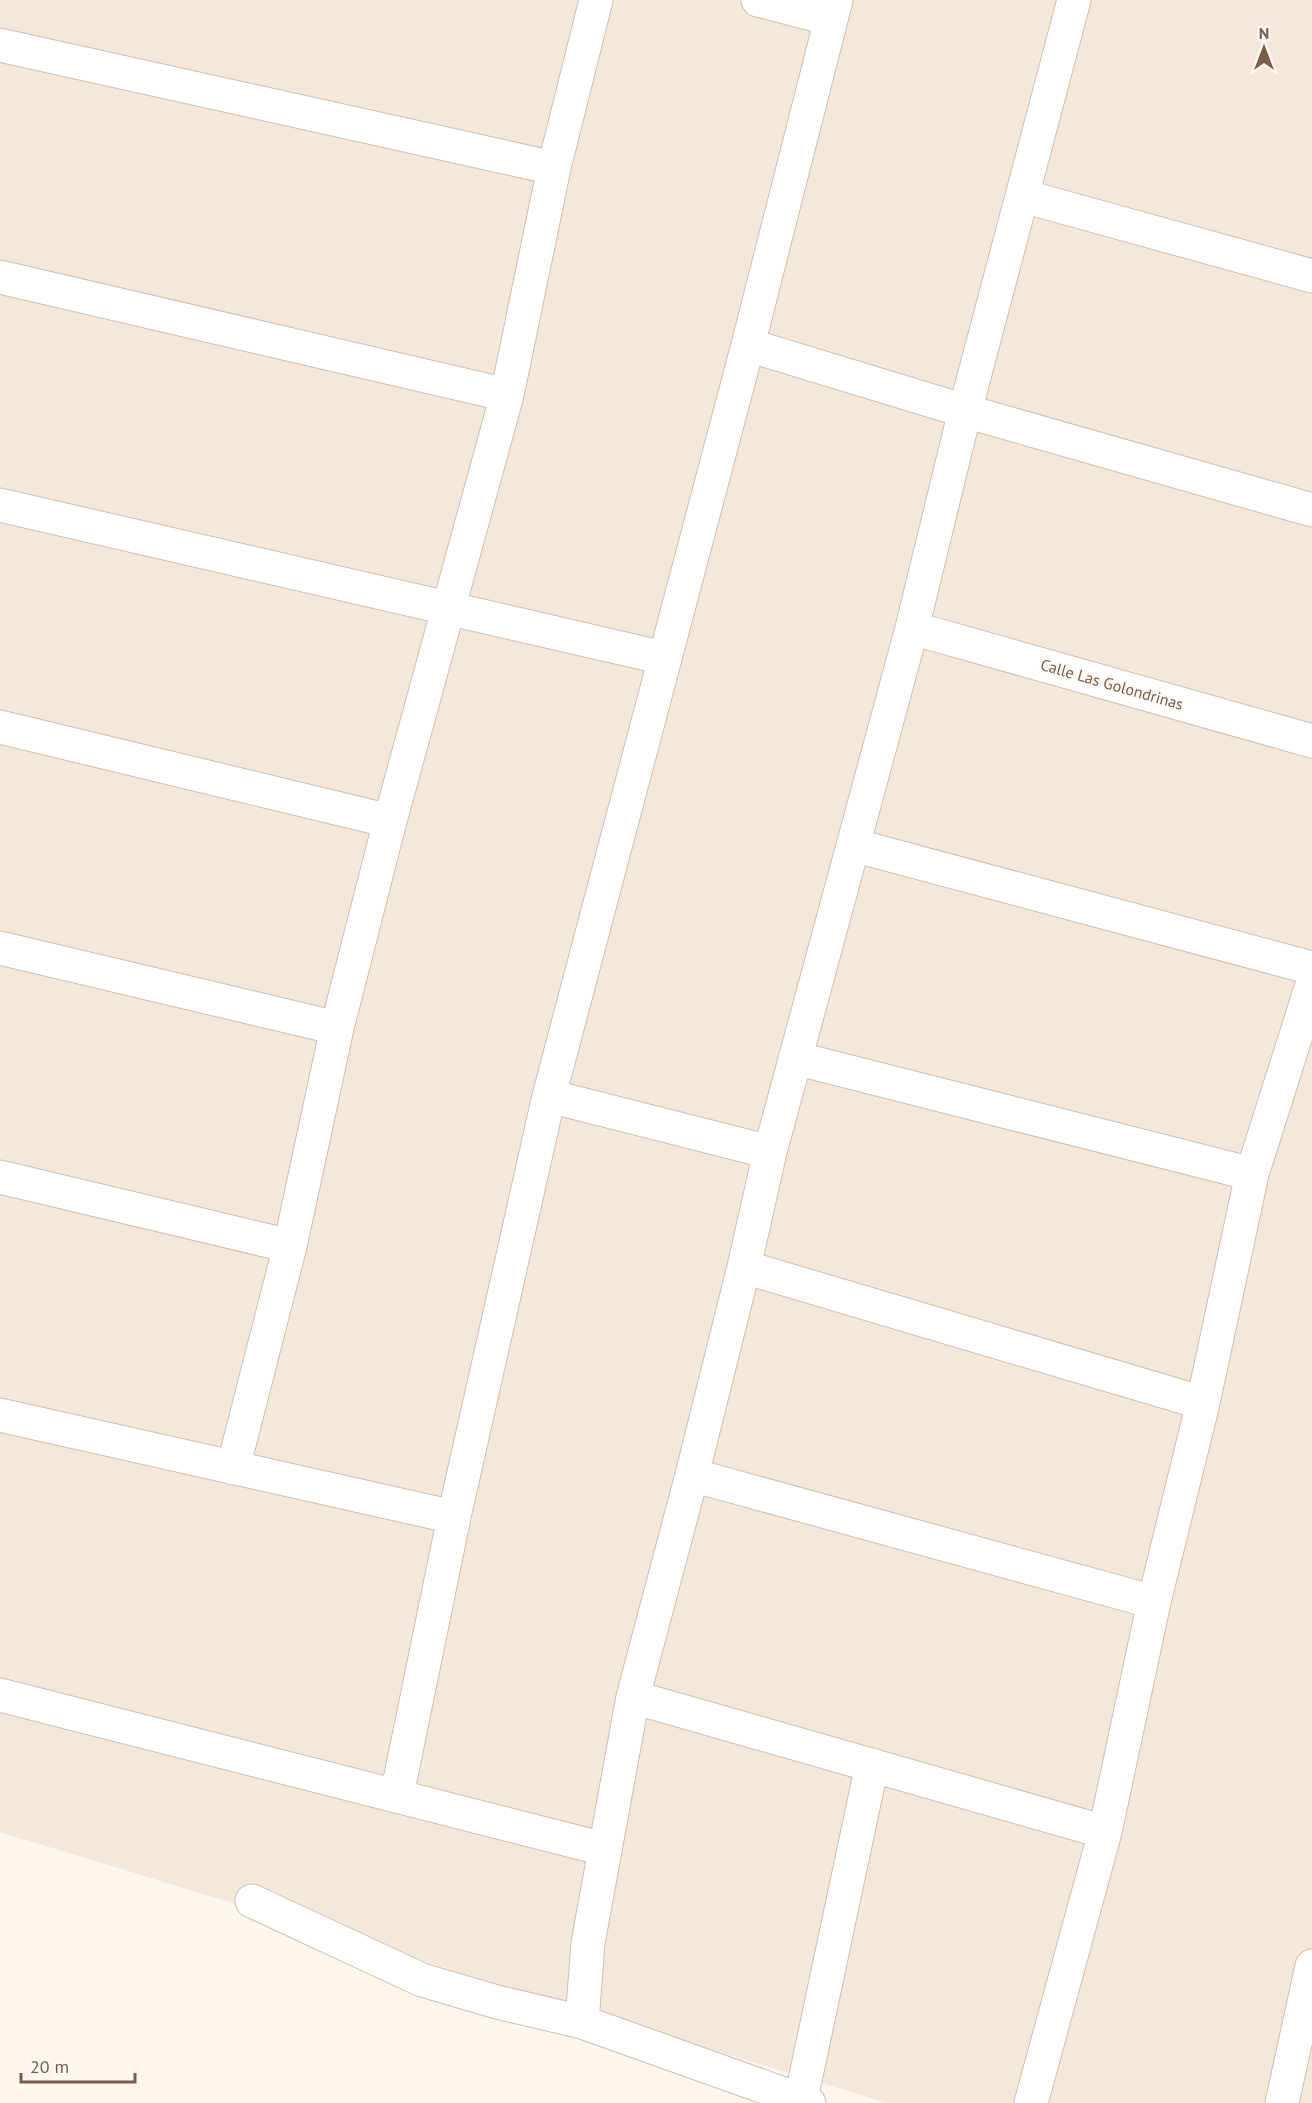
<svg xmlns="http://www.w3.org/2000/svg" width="1312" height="2103" font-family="'PT Sans',sans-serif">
	<rect width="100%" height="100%" fill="#fdf6ec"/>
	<path fill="#f5e8da" d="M0,0H1312V2103H887L0,1832Z"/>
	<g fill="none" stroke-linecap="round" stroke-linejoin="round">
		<defs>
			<path id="minor" d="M758,0L831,19
				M0,45L554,168
				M1023,196L1312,276
				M0,277L507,395
				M748,345L965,411L1312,510
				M0,505L664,658
				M912,628L1312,741
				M0,727L390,821
				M853,845L1312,968
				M0,948L337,1028
				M795,1058L1252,1174
				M549,1096L770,1152
				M0,1177L290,1246
				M744,1267L1203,1403
				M0,1415L454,1517
				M233,1468L290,1246L337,1028L390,821L507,395L554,168L596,0
				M692,1475L1154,1602
				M0,1695L604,1849
				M633,1697L1105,1832
				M397,1795L454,1517L549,1096L748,345L836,0
				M252,1901L422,1980L497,2002L582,2022L809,2103
				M582,2022L588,1943L633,1697L692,1475L744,1267L770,1152L912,628L965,411L1074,0
				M801,2099L872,1765
				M1031,2103L1105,1832L1154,1602L1203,1403L1252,1174L1312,985
				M1282,2103L1312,1966"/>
		</defs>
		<use href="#minor" stroke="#d1beb0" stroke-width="35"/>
		<use href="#minor" stroke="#fff" stroke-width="33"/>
	</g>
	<g text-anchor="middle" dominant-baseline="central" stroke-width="4.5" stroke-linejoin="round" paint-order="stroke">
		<g font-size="16" fill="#7a5c4d" stroke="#fffaf3">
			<text transform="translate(1112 684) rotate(16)">Calle Las Golondrinas</text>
		</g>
	</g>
	<g transform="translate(1264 48)" stroke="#fffaf3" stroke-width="4.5" paint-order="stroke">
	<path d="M0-4.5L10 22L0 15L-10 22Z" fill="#7a5c4d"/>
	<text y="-9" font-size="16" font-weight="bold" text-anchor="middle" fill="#7a5c4d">N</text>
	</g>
	<path d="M21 2073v9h114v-9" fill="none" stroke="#7a5c4d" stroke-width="3"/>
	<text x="30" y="2073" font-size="18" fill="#7a5c4d" stroke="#fffaf3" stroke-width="4.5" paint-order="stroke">20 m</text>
</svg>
